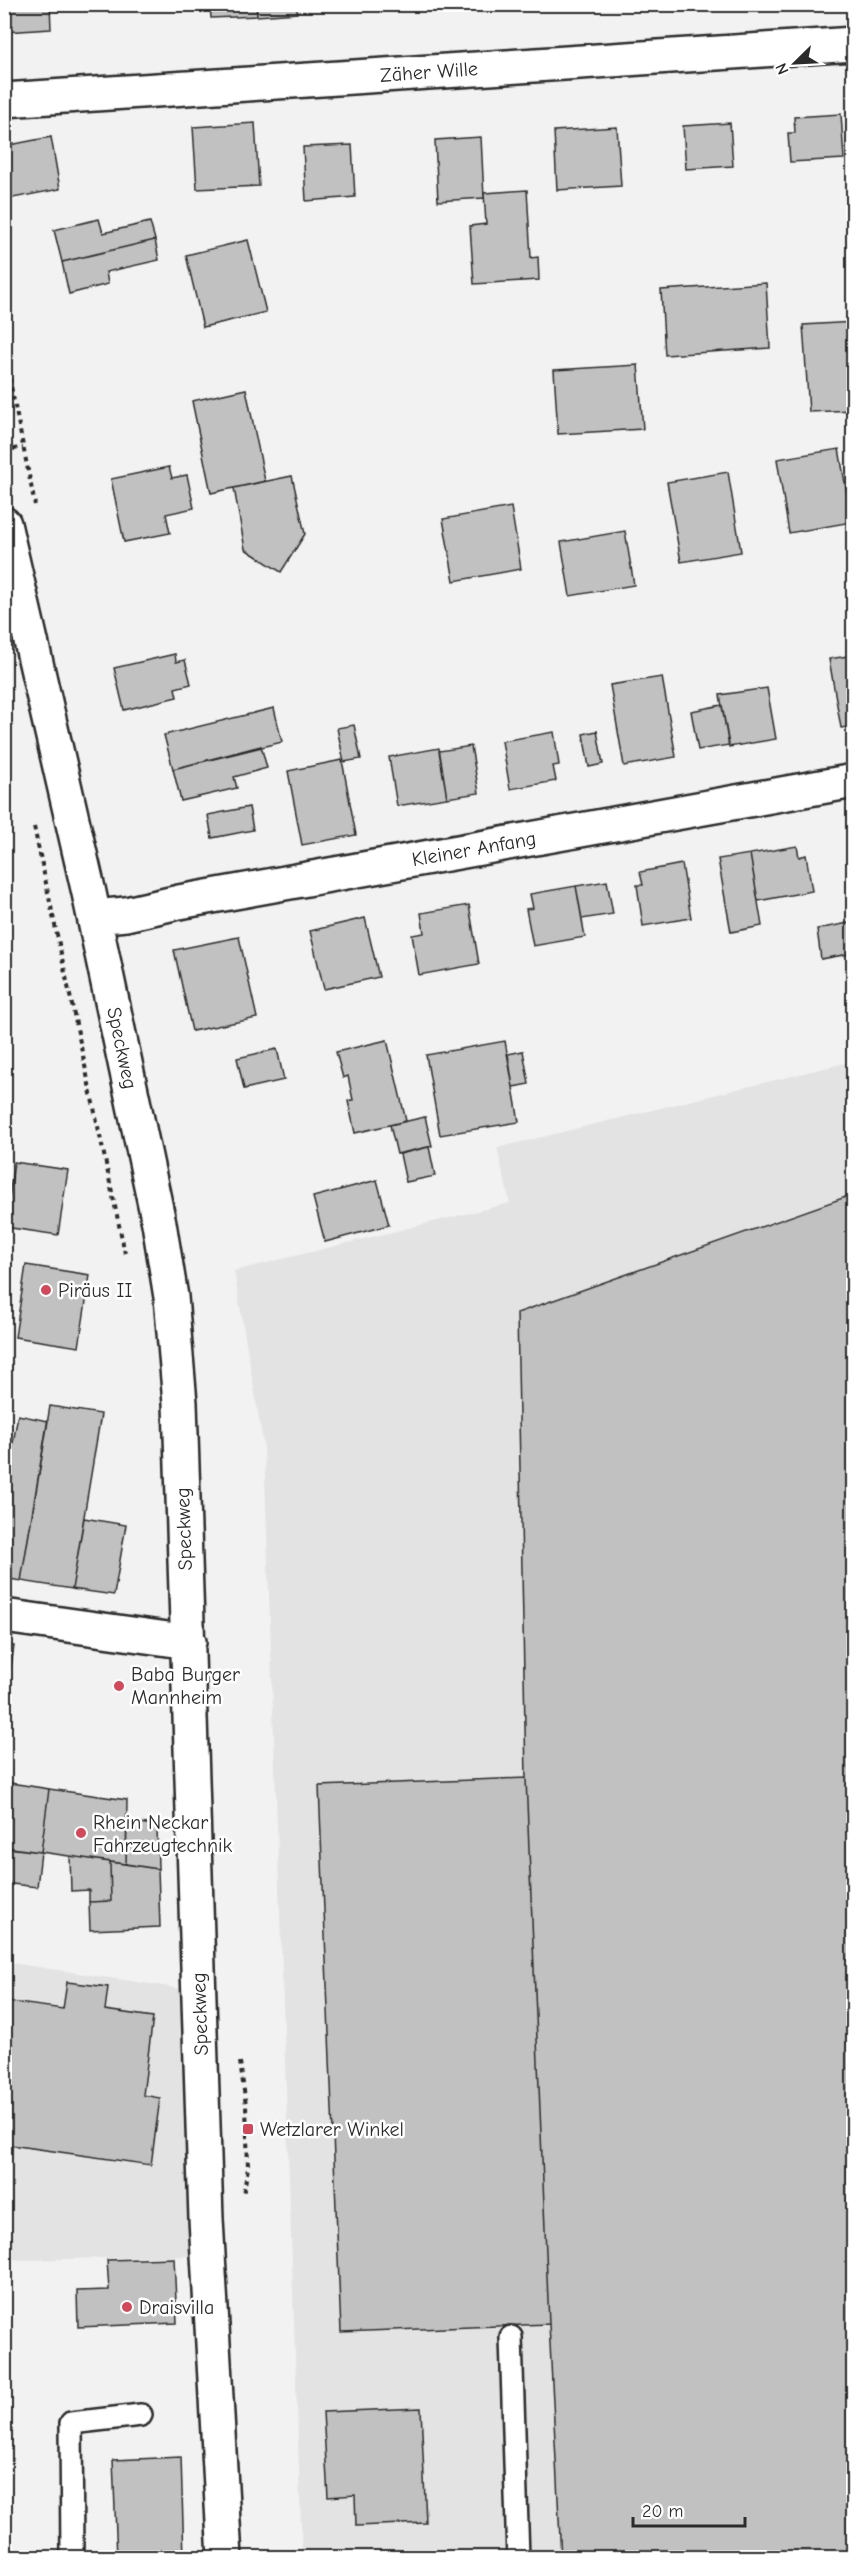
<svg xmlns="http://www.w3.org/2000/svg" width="858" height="2562" font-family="'Comic Neue',sans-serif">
	<rect width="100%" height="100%" fill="#f2f2f2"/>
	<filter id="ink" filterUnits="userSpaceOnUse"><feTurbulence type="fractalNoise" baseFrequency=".0167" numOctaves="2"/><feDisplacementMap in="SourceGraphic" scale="12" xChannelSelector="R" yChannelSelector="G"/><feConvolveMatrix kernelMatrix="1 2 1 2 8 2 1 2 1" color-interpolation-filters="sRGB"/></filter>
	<g filter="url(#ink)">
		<path fill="#e3e3e3" d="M853,1061V2557H302L264,1448L234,1271L510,1203L497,1148Z
			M5,1962L183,1989L193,2256L22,2260L5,2258Z"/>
		<path fill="#c1c1c1" stroke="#2b2b2b" stroke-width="1.5" d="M4,4H50L51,29L5,32Z
			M210,4H256L257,16L211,18Z
			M256,4H297V13L257,16Z
			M841,114L844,159L790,162L788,133H795L794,117Z
			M255,123L259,186L197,189L193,127Z
			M730,123L733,166L686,169L683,126Z
			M617,127L621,186L557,190L554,131Z
			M51,137L60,189L8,199L4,183V146Z
			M481,137L484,198L438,201L435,140Z
			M352,145L355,197L306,201L303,147Z
			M527,190L531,258L538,257L539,280L474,284L470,226L486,224L484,193Z
			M99,219L103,233L150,222L155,240L62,262L54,230Z
			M155,240L159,260L106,272L108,284L69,294L62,262Z
			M248,240L266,312L203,327L186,255Z
			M766,283L770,348L665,355L661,290Z
			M854,322V410L809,412L803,325Z
			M638,365L643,429L558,434L554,370Z
			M246,389L265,481L211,493L192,401Z
			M839,449L852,522L789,533L777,459Z
			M169,467L172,478L187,475L194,508L166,514L170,533L124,542L111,479Z
			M728,472L741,552L681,562L667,482Z
			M292,476L305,534L281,572L245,549L234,488Z
			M511,507L521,569L454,581L443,519Z
			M625,531L634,585L570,596L561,542Z
			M175,654L176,662L185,660L191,684L175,688L177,697L124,710L114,668Z
			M854,655V726L841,728L829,659Z
			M662,677L676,757L624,766L610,685Z
			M767,688L776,739L729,747L720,695Z
			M722,705L729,745L698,750L691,711Z
			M274,708L282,742L173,769L164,735Z
			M354,725L361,759L344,762L337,728Z
			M597,731L603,764L589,767L583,734Z
			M554,732L559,765L553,766L556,781L510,789L502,741Z
			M261,746L267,768L234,777L237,788L181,801L173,769Z
			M471,746L479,793L447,798L439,751Z
			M439,748L447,798L397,806L389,757Z
			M342,760L356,835L302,845L288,771Z
			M249,807L253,830L212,838L208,815Z
			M797,846L799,857L806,855L812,891L758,901L750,854Z
			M750,854L762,926L731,932L718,859Z
			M682,864L691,918L643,926L637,885H643L640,872Z
			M607,881L613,914L582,919L576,886Z
			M576,886L585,937L533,946L526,909L533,908L530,894Z
			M469,905L479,964L419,975L412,935L424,933L421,913Z
			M365,918L379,977L324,989L310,931Z
			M854,922V953L821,959L817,929Z
			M239,937L257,1018L192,1031L174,950Z
			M387,1040L406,1121L355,1133L348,1101L353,1100L348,1076L343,1078L336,1052Z
			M505,1041L519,1122L440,1135L426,1055Z
			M277,1049L284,1080L244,1089L237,1058Z
			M523,1051L529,1084L513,1087L508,1054Z
			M425,1117L432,1146L397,1154L390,1125Z
			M429,1147L435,1176L406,1182L400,1154Z
			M14,1162L68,1170L58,1235L5,1227Z
			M377,1180L389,1225L325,1242L313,1197Z
			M854,1194V2558H561L549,2324L526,1778L517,1313Z
			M26,1265L90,1275L79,1347L15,1337Z
			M50,1406L101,1414L72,1589L21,1581Z
			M18,1415L48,1421L21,1581L4,1578V1494Z
			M84,1518L126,1525L114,1595L72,1589Z
			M4,1645L14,1646L10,1674L4,1673Z
			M526,1778L549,2324L341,2332L319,1786Z
			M4,1782L49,1789L41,1852L4,1847Z
			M49,1789L127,1800L126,1864L41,1852Z
			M127,1822L157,1825L158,1869L126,1864Z
			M7,1848L41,1852L37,1887L4,1883Z
			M70,1856L110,1862L111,1901L89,1902V1890L71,1891Z
			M110,1862L158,1869L160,1927L90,1930L89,1902L111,1901Z
			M67,1982L108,1987L105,2010L153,2017L143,2095L160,2098L151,2165L4,2144V2001L63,2009Z
			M174,2258L177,2323L78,2327L77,2291L109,2290L107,2260Z
			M421,2408L426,2523L356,2526L355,2495L328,2497L323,2412Z
			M181,2457L184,2558H117L113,2460Z"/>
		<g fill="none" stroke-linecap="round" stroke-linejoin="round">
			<defs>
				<path id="lane" d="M511,2337L518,2558
					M72,2558L71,2423L141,2415"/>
				<path id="street" d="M4,100L854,44
					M4,524L89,893L159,1223L171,1297L180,1403L206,2219L225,2558
					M94,917L126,914L179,902L854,781
					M4,1616L189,1642"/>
			</defs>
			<use href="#lane" stroke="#2b2b2b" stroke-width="26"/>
			<use href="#street" stroke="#2b2b2b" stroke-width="38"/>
			<path stroke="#2b2b2b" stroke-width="4" stroke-dasharray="4.5 4.5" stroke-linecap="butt" d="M4,352L35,505
				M4,450L23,448
				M34,827L125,1253
				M240,2062L246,2105L248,2168L243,2195"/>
			<use href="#lane" stroke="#fff" stroke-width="21"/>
			<use href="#street" stroke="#fff" stroke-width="33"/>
		</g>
	</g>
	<g fill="#d1495b" stroke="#fff" stroke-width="2">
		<circle cx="46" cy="1290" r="6"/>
		<circle cx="119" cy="1686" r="6"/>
		<circle cx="81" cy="1833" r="6"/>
		<rect x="242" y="2123" width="12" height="12" rx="3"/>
		<circle cx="127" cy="2307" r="6"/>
	</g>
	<g text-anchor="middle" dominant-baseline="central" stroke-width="5" stroke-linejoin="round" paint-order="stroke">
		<g font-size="20" fill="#2b2b2b" stroke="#fff">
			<text transform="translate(429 72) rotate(-4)">Zäher Wille</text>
			<text transform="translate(474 849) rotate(-10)">Kleiner Anfang</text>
			<text transform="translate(122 1048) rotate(78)">Speckweg</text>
			<text transform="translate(184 1529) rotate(-92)">Speckweg</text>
			<text transform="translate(200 2014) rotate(-92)">Speckweg</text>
		</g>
		<g font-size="20" fill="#2b2b2b" stroke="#fff" text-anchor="start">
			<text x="58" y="1290">Piräus II</text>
			<text x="131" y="1674">Baba Burger<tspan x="131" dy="23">Mannheim</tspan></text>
			<text x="93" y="1822">Rhein Neckar<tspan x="93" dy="23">Fahrzeugtechnik</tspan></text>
			<text x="260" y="2129">Wetzlarer Winkel</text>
			<text x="139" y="2307">Draisvilla</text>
		</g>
	</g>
	<rect width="858" height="2562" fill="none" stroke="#fff" stroke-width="24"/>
	<rect x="12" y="12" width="834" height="2538" fill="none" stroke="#2b2b2b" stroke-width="2" filter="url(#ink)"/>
	<g transform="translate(795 63) rotate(246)" stroke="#ffffff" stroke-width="4.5" paint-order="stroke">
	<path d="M0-4.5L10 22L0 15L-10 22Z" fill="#2b2b2b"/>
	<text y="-9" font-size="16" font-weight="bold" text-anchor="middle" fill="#2b2b2b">N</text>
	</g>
	<path d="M633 2517v9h112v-9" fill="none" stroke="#2b2b2b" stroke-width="3"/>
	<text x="642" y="2517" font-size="18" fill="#2b2b2b" stroke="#ffffff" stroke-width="4.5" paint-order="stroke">20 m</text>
</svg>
